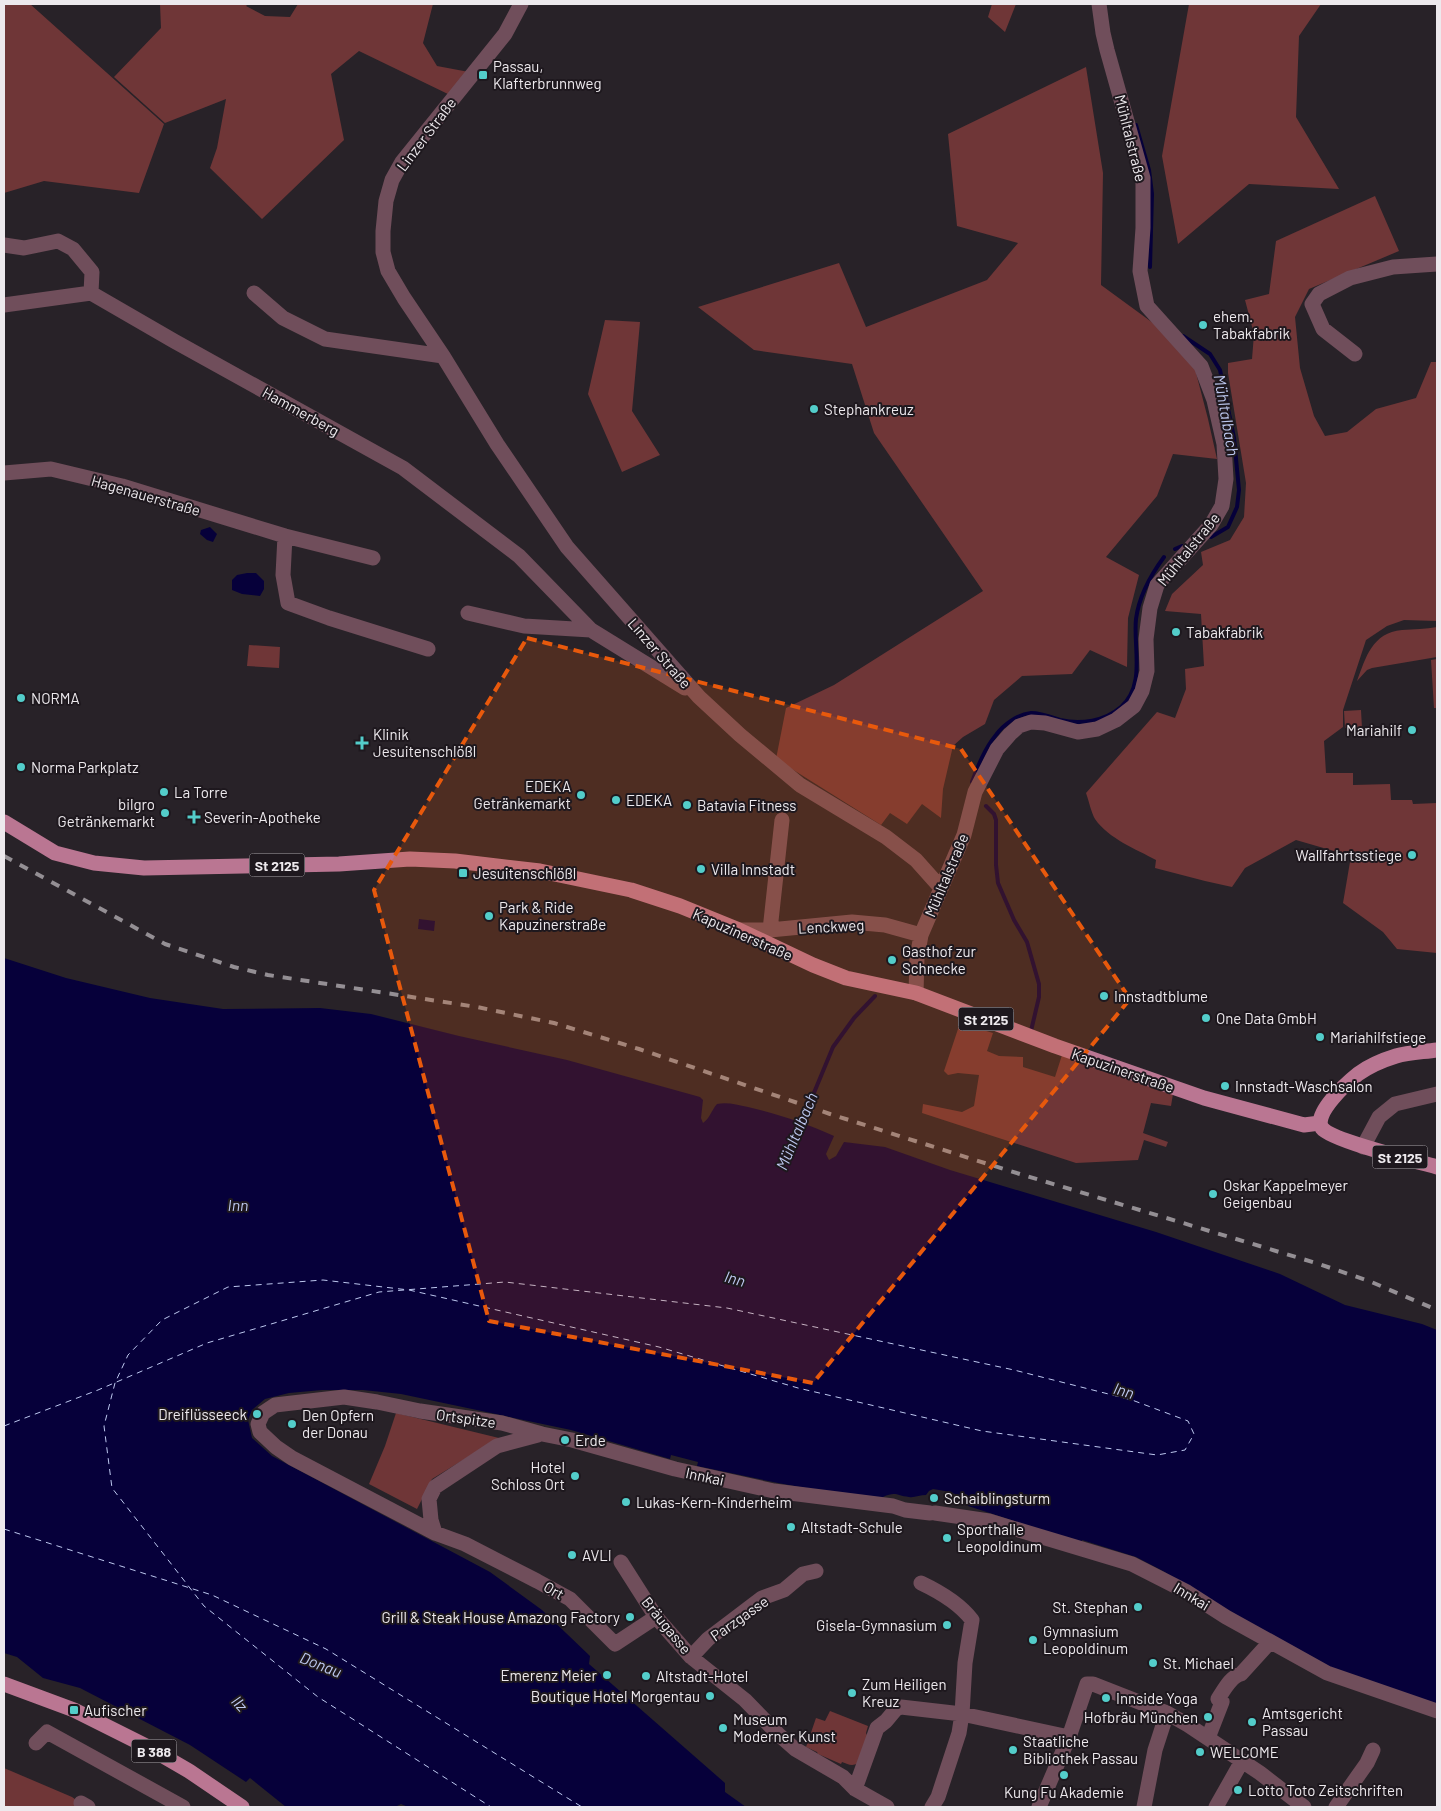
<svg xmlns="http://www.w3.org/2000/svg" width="1441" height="1811" font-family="Barlow,sans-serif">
	<rect width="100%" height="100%" fill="#282228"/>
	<path fill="#6f3637" d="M4,4H30L164,124L139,193L44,181L4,193Z
		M160,4H248L246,6L265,16L290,17L298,4H433L423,43L437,66L469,72L450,95L359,51L331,74L344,140L262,219L210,168L217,148L226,99L165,123L114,77L161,28Z
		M992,4H1016L1005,32L988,17Z
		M1189,4H1321L1299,36L1296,117L1339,189L1249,184L1178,244L1162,156Z
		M1086,67L1103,173L1101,285L1179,342L1194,365L1208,419L1217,459L1173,454L1157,496L1106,557L1139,575L1128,618L1127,667L1090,650L1072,674L1022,676L994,700L985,724L963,737L953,746L943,789L941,818L922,804L907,824L890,813L881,825L776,759L786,708L834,685L983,591L874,433L852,364L754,350L698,307L839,263L866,327L987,280L1018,243L957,226L948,134Z
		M1375,196L1399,251L1309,289L1295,317L1300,368L1314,416L1325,436L1347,432L1376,409L1416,398L1431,362H1437V621L1404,620L1387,626L1366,640L1343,710V727L1324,741L1326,773H1353V785L1390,784L1391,800H1412L1413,804L1437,803V953L1397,949L1383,932L1343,903L1351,856L1296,840L1245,868L1232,887L1205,881L1155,868L1156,860C1136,849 1109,839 1095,819C1091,812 1089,801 1086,793L1157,712L1175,718L1186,689L1185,669L1204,666L1201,614L1165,611L1172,594L1203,565L1201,552L1230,540L1244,517L1246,483L1228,373V363L1252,359L1254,334L1245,300L1269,294L1276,241Z
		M605,320L640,322L632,411L660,455L622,472L588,394Z
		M1437,627V657L1372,668L1367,670L1357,681C1366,657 1372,633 1402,630C1414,629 1426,629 1437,627Z
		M249,645L280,647L279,668L247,666Z
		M1437,659V708H1434L1431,660Z
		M1361,710L1362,728H1345L1344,711Z
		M960,1023L993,1033L987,1051L999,1056L1023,1057V1067L1055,1077L1062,1055L1173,1094L1171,1106L1151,1103L1143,1133L1168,1142L1166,1147L1144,1140L1138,1160L1076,1163L922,1113L923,1104L962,1112L974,1106L979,1075L958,1073L948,1075L944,1071Z
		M396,1413L499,1438L432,1479L417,1509L369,1484L385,1446Z
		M830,1711L868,1726L866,1733L868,1738L858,1763C852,1767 848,1764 842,1762L841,1764L818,1754L817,1752L806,1747L816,1718L825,1721Z
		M4,1768L72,1797L86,1807H4Z"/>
	<path fill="#06003a" d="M210,527L217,534L213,542L207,540L200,534L201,530Z
		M247,573H256L264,581V589L260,596L242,594L232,590V580L237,575Z
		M419,919L435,921L434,931L418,929Z
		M4,958L66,978L150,998L223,1009L320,1008L371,1014L459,1036L567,1060L700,1097L703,1100L701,1118L703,1123C710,1118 711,1111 717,1104C728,1102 737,1105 748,1107C778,1114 805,1123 834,1136L826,1154L829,1160L836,1156L844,1142L885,1147L950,1170L1156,1232L1280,1274L1345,1305L1422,1324L1437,1330V1705L1337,1670L1298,1652L1163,1571L1136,1557L1082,1540L1081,1543L962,1504L955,1494L945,1491L933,1489L929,1491L926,1495C920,1495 914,1498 909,1497C897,1496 896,1491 883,1497L882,1502L778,1483L697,1466L698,1462L671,1455L670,1459L571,1430L401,1394L363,1390H322L289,1393L265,1399L252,1410L248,1420L252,1438L272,1456L490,1572L542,1610L590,1656L589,1664L725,1783V1792L746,1807H408L401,1804L395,1807H286L250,1778L246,1782L190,1745L80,1688L43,1678L17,1657L4,1653Z"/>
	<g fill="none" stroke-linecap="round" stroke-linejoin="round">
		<path stroke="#06003a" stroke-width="4" d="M1136,125L1149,170L1152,194L1150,267
			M1183,336L1210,354L1220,370L1234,438L1239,490L1237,507L1228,527L1211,537
			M1175,549L1182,546
			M972,782C978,766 985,748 996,735C1003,725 1018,714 1031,713C1041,713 1051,717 1060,720C1081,725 1105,721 1121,707C1146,685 1133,647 1136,619C1139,596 1150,576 1164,557
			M986,806L994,814L996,820V865L998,883L1014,920L1027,942L1039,984V997L1031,1031
			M801,1124L833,1047L854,1018L875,996"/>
		<path stroke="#bdc8ef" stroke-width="1" stroke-dasharray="6 5" stroke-linecap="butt" d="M4,1426L98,1390L207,1343L379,1292L505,1282L727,1308L1014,1370L1132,1400L1188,1421L1194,1434L1185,1450L1157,1455L982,1431L798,1388L659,1347L409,1290L323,1280L228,1287L162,1320L128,1355L115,1383L104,1426L112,1488L204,1606L318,1697L491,1807
			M4,1529L212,1595L326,1649L582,1807"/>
		<path stroke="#704e5b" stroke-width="15" d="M521,4L505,34L402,162L392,180L386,201L383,231V252L388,271L404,298L443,356L497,444L567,547L699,697L740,735L800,785L886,837L916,860L941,888
			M4,245L24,248L58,241L73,249L92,272L91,293L174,341L403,468L519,556L591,630L685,688
			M254,293L283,318L325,339L443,356
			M4,305L91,293
			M1355,354L1323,329L1312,304L1319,294L1350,278L1393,267L1437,264
			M4,473L51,469L122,486L285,536L373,558
			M285,536L283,575L288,603L329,618L428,649
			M468,613L524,626L591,630
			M739,930H770L852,922L885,925L921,935
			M770,930L782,820
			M916,993L917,958L921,935L964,835L975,792L997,749L1010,734L1019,726L1031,722L1045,723L1078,732L1097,729L1116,720L1134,706L1142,691L1147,671L1146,639L1150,608L1157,585L1211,525L1222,506L1226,479L1224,444L1214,400L1201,366L1147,306L1140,271L1143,228V178L1107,50L1103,33L1099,4
			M1363,1147L1379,1117L1395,1104L1437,1094
			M935,1513L989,1521L1132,1564L1187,1592L1226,1617L1327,1673L1437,1711
			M435,1533L431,1520L429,1499L435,1487L497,1446L538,1435
			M621,1562L656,1617L691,1657L745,1700L778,1734L795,1749L843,1777L855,1789L887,1807
			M921,1583C940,1592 960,1604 972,1620L965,1663L962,1714L959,1733L938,1797L932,1807
			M656,1617L615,1644L570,1599L537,1581L465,1544L435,1533L292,1458L276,1447L260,1432L258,1424L263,1413L275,1405L344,1397L377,1402L420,1411L502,1423L542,1434L572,1440L675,1469L774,1491L893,1506L905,1510L930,1513
			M691,1657L708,1639L762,1598L784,1590L803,1574L816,1571
			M1208,1738L1222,1702L1218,1699C1224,1690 1231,1676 1241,1674L1270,1642
			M36,1743L47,1732L183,1807
			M855,1789L877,1728L886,1721L896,1709L901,1707L962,1714L1069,1737
			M81,1803L88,1807
			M1039,1807L1069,1737L1087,1684H1093L1167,1713L1188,1725L1260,1773L1304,1807
			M1144,1807L1155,1750L1167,1713
			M1216,1807L1242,1761
			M1336,1807L1367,1763L1373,1750"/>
		<path stroke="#ba7692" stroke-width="15" d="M4,822L55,853L94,863L144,868L339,864L410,859L455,861L540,871L631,890L680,906L739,930L813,965L846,978L916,993L1055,1046L1204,1098L1304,1125L1320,1123
			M1437,1050C1424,1052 1409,1052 1396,1056C1383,1060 1369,1066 1358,1074C1348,1082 1312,1114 1322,1128C1330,1140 1419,1162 1437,1167
			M4,1684L74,1710L146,1746L189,1771L242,1807"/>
		<path stroke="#948f94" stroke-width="4" stroke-dasharray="9 9" stroke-linecap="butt" d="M4,856L165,944L234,967L268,975L477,1007L554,1023L639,1049L830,1114L1010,1171L1316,1263L1369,1281L1437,1310"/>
	</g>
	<path fill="#e8590c" fill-opacity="0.2" stroke="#e8590c" stroke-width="4" stroke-dasharray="10 6" stroke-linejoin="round" d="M527,638L961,749L1130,999L813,1383L489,1321L374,890Z"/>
	<g fill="#53cdca" stroke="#1e181e" stroke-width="2">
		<rect x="478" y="70" width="10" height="10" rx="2.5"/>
		<circle cx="1203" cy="325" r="5"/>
		<circle cx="814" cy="409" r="5"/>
		<circle cx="1176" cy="632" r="5"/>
		<circle cx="21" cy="698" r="5"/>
		<circle cx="1412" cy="730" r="5"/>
		<path d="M359.5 735.5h5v5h5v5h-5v5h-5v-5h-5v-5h5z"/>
		<circle cx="21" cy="767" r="5"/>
		<circle cx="164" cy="792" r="5"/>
		<circle cx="581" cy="795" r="5"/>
		<circle cx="616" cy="800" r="5"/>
		<circle cx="687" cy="805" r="5"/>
		<circle cx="165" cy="813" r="5"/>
		<path d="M191.5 809.5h5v5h5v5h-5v5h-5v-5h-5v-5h5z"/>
		<circle cx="1412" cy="855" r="5"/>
		<circle cx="701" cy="869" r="5"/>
		<rect x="458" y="868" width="10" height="10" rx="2.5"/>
		<circle cx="489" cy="916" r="5"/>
		<circle cx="892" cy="960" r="5"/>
		<circle cx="1104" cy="996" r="5"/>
		<circle cx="1206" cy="1018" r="5"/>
		<circle cx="1320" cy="1037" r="5"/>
		<circle cx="1225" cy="1086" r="5"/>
		<circle cx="1213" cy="1194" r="5"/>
		<circle cx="257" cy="1414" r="5"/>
		<circle cx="292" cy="1424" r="5"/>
		<circle cx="565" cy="1440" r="5"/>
		<circle cx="575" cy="1476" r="5"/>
		<circle cx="934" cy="1498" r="5"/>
		<circle cx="626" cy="1502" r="5"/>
		<circle cx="791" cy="1527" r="5"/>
		<circle cx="947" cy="1538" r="5"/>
		<circle cx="572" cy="1555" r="5"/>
		<circle cx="1138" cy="1607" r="5"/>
		<circle cx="630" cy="1617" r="5"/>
		<circle cx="947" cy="1625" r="5"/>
		<circle cx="1033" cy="1640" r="5"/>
		<circle cx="1153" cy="1663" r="5"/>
		<circle cx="607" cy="1675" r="5"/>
		<circle cx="646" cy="1676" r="5"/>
		<circle cx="852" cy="1693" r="5"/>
		<circle cx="710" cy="1696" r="5"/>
		<circle cx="1106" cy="1698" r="5"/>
		<rect x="69" y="1705" width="10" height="10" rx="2.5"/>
		<circle cx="1208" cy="1717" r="5"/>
		<circle cx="1252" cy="1722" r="5"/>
		<circle cx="723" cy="1728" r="5"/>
		<circle cx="1013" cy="1750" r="5"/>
		<circle cx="1200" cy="1752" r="5"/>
		<circle cx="1064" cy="1775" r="5"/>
		<circle cx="1238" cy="1790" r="5"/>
	</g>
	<g text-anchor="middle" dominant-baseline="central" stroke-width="4" stroke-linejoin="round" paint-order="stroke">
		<g fill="#1e181e" stroke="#afaaaf" stroke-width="1">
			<rect x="249.5" y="853.5" width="55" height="23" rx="4"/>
			<rect x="958.5" y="1007.5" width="55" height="23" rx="4"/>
			<rect x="1372.5" y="1145.5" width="55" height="23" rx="4"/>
			<rect x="131.5" y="1739.5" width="45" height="23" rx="4"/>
		</g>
		<g font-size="14" font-weight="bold" fill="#ede9ed">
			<text x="277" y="865">St 2125</text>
			<text x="986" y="1019">St 2125</text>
			<text x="1400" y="1157">St 2125</text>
			<text x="154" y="1751">B 388</text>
		</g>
		<g font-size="15" fill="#ede9ed" stroke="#1e181e" text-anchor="start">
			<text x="493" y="66">Passau,<tspan x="493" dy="17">Klafterbrunnweg</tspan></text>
			<text x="1213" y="316">ehem.<tspan x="1213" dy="17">Tabakfabrik</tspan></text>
			<text x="824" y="409">Stephankreuz</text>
			<text x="1186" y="632">Tabakfabrik</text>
			<text x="31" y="698">NORMA</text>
			<text x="1402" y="730" text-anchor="end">Mariahilf</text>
			<text x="373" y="734">Klinik<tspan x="373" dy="17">Jesuitenschlößl</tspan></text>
			<text x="31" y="767">Norma Parkplatz</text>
			<text x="571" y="786" text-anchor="end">EDEKA<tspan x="571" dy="17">Getränkemarkt</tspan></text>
			<text x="174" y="792">La Torre</text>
			<text x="626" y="800">EDEKA</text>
			<text x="155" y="804" text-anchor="end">bilgro<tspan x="155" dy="17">Getränkemarkt</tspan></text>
			<text x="697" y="805">Batavia Fitness</text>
			<text x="204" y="817">Severin-Apotheke</text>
			<text x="1402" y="855" text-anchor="end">Wallfahrtsstiege</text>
			<text x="711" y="869">Villa Innstadt</text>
			<text x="473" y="873">Jesuitenschlößl</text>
			<text x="499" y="907">Park &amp; Ride<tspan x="499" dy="17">Kapuzinerstraße</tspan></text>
			<text x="902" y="951">Gasthof zur<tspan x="902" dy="17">Schnecke</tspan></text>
			<text x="1114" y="996">Innstadtblume</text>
			<text x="1216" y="1018">One Data GmbH</text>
			<text x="1330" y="1037">Mariahilfstiege</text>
			<text x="1235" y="1086">Innstadt-Waschsalon</text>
			<text x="1223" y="1185">Oskar Kappelmeyer<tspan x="1223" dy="17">Geigenbau</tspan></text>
			<text x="247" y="1414" text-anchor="end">Dreiflüsseeck</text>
			<text x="302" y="1415">Den Opfern<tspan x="302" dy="17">der Donau</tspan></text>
			<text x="575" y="1440">Erde</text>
			<text x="565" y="1467" text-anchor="end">Hotel<tspan x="565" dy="17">Schloss Ort</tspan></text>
			<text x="944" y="1498">Schaiblingsturm</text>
			<text x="636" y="1502">Lukas-Kern-Kinderheim</text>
			<text x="801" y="1527">Altstadt-Schule</text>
			<text x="957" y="1529">Sporthalle<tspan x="957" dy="17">Leopoldinum</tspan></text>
			<text x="582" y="1555">AVLI</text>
			<text x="1128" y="1607" text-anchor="end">St. Stephan</text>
			<text x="620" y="1617" text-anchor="end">Grill &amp; Steak House Amazong Factory</text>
			<text x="937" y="1625" text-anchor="end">Gisela-Gymnasium</text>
			<text x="1043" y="1631">Gymnasium<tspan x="1043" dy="17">Leopoldinum</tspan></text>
			<text x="1163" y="1663">St. Michael</text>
			<text x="597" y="1675" text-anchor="end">Emerenz Meier</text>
			<text x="656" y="1676">Altstadt-Hotel</text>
			<text x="862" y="1684">Zum Heiligen<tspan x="862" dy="17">Kreuz</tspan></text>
			<text x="700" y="1696" text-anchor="end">Boutique Hotel Morgentau</text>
			<text x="1116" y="1698">Innside Yoga</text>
			<text x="84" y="1710">Aufischer</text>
			<text x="1262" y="1713">Amtsgericht<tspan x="1262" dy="17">Passau</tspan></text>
			<text x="1198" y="1717" text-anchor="end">Hofbräu München</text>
			<text x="733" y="1719">Museum<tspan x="733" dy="17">Moderner Kunst</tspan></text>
			<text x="1023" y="1741">Staatliche<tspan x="1023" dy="17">Bibliothek Passau</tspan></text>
			<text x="1210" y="1752">WELCOME</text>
			<text x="1248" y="1790">Lotto Toto Zeitschriften</text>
			<text x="1064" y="1792" text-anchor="middle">Kung Fu Akademie</text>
		</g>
		<g font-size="15" fill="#ede9ed" stroke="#1e181e">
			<text transform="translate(426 134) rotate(-53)">Linzer Straße</text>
			<text transform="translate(1131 138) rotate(76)">Mühltalstraße</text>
			<text transform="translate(301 411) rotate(29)">Hammerberg</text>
			<text transform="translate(146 495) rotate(16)">Hagenauerstraße</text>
			<text transform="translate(1188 549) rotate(-51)">Mühltalstraße</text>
			<text transform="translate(660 653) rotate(49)">Linzer Straße</text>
			<text transform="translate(946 875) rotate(-67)">Mühltalstraße</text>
			<text transform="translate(831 926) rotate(-3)">Lenckweg</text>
			<text transform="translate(743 934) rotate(24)">Kapuzinerstraße</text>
			<text transform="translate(1123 1070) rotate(19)">Kapuzinerstraße</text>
			<text transform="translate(466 1418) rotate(8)">Ortspitze</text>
			<text transform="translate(705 1476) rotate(12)">Innkai</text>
			<text transform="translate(554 1590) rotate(30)">Ort</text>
			<text transform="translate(1192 1596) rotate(31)">Innkai</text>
			<text transform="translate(739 1618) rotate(-35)">Parzgasse</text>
			<text transform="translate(667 1625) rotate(51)">Bräugasse</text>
		</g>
		<g font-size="16" font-style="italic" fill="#bdc8ef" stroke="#1e181e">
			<text transform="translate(1227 415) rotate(80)">Mühltalbach</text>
			<text transform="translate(796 1131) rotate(-67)">Mühltalbach</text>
			<text x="238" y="1204">Inn</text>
			<text transform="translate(735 1278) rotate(16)">Inn</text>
			<text transform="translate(1124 1390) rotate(17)">Inn</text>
			<text transform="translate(321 1664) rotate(22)">Donau</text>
			<text transform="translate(240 1703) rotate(48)">Ilz</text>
		</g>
	</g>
	<rect width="1441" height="1811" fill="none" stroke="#ede9ed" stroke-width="10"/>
</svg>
